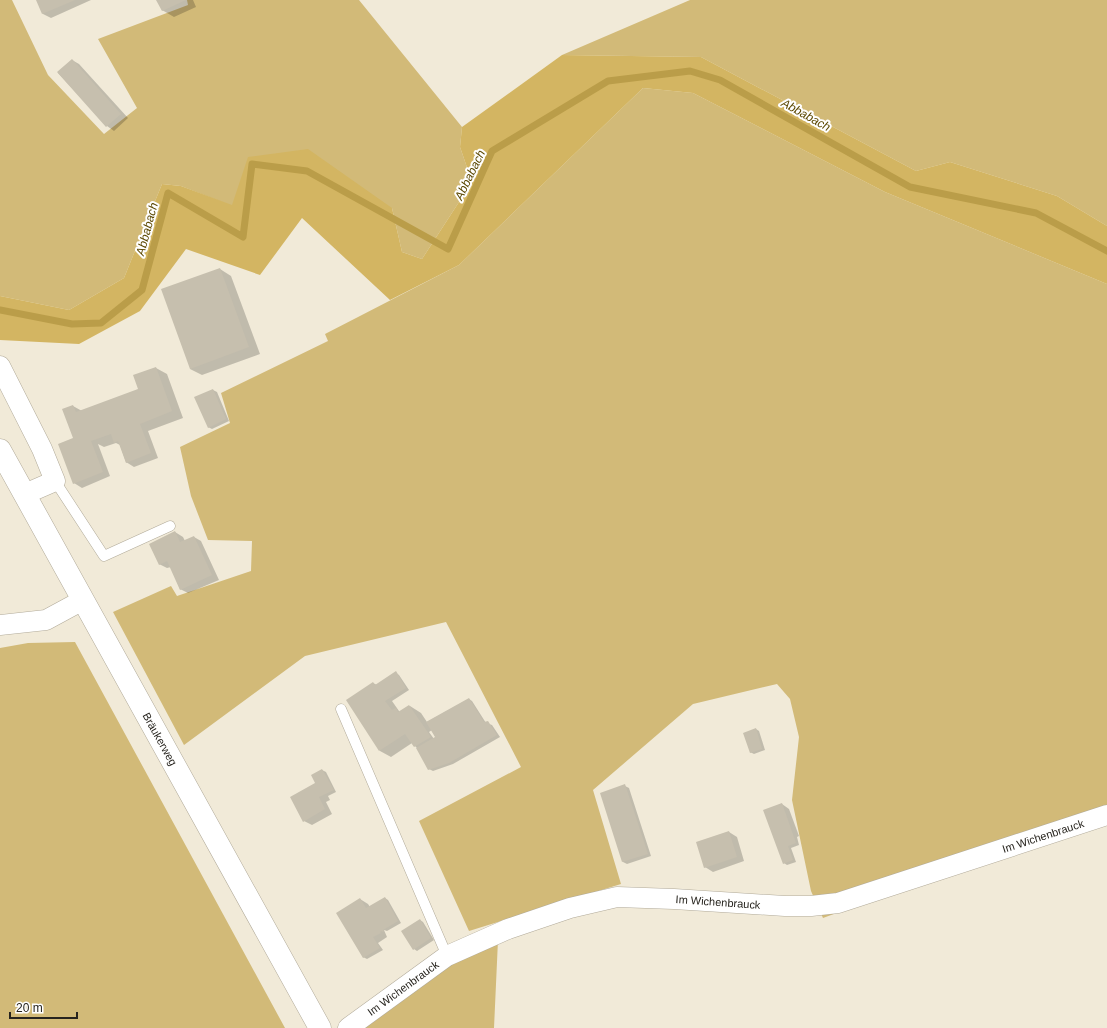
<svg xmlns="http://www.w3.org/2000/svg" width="1107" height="1028" font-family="Arial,sans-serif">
	<rect width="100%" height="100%" fill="#f1ead8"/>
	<path fill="#d2ba78" d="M0,0H12L48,75L104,134L137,108L98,39L188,5L187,0H359L462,127L460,147L472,182L422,259L402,252L392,208L232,206L181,186L162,184L124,278L69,310L0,296Z
		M690,0H1107V226L1057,196L950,162L916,171L701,57L562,55Z
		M643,88L693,93L885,192L1107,284V820L939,875L823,918L811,891L792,800L799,737L790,699L777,684L693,704L593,790L621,884L469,931L419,821L521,767L446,622L305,656L184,745L113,612L171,586L177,596L251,571L252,541L208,540L191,496L180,447L230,423L221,393L328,341L325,334L459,265Z
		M75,642L285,1028H0V648L28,643Z
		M498,940L494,1028H364L451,961Z"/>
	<path fill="#d3b562" d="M562,55L701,57L916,171L950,162L1057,196L1107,226V284L885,192L693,93L643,88L459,265L390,300L302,218L260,275L186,249L140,311L79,344L0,340V296L69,310L124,278L162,184L181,186L232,205L248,157L308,149L392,208L402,252L422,259L472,182L460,147L462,127Z"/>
	<path fill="#0003" fill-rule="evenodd" d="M37,0H91L51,18L43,14Z
		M158,0H193L196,7L174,17L162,10Z
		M72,60L79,64L128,118L114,131L107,126L58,73Z
		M220,269L231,276L260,354L202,375L190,369Z
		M156,368L167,374L183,418L148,431L158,458L134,467L126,462L120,445L116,443L104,447L98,444L110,476L82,488L74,483V439L73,406L82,411L139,390Z
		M213,390L217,392L229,421L212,429L208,427Z
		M175,532L183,537L185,541L194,537L201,541L219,580L188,593L180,589L171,567L167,568L159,564Z
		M396,673L399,675L409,690L392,701L399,711L400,712L410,706L421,713L427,722L469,699L472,701L486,723L492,725L500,737L453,764L433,771L429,769L418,749L412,743L391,757L380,751L373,683L377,685ZM432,730L436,738L434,739L429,732Z
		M756,729L759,731L765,750L754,754L750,752Z
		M322,770L326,772L336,792L328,796L330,800L326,802L332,814L312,825L304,821Z
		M625,786L629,788L651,856L627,864L623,862Z
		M782,804L789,809L799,836L797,837L799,845L791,848L796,862L787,865L784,863Z
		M729,832L737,837L744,861L713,872L705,867Z
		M385,898L388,900L401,923L387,931L384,930L387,937L378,943L383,950L367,959L363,957L360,899L368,904L370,907Z
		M420,920L423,922L434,940L417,951L414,949Z"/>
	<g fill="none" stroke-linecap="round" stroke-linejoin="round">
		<path stroke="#ba9d49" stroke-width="7" d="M0,310L72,324L101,323L142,290L168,193L243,237L252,164L307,171L448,249L492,151L608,81L690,71L720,80L910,187L1036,213L1107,251"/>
	</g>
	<path fill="#c6bfae" d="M36,0H75L42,14Z
		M156,0H186L162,11Z
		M72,59L121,114L106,127L57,72Z
		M220,268L249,347L190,369L161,289Z
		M156,367L172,411L140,424L151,453L126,463L118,441L114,443L111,434L91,441L103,472L73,484L58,444L73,438L62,409L73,405L76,412L138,389L133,375Z
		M213,389L226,419L208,428L194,397Z
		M175,531L180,542L194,536L212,575L180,590L167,561L159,565L149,544Z
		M396,671L406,688L385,701L392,710L396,708L398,712L409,705L431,737L414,747L405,734L379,751L346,700L373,682L375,685Z
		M469,698L484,722L488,721L497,735L449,763L428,770L416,748L435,737L426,722Z
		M756,728L762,749L750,753L743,733Z
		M322,769L334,790L319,797L325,809L303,822L290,797L315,783L311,775Z
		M625,784L648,854L622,862L600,793Z
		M782,803L796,843L788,846L793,860L783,864L763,810Z
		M729,831L737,857L704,868L696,842Z
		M385,897L398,921L383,930L384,931L382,932V931L380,932L381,933L373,937L380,948L363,958L336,913L360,898L366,908Z
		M420,919L431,938L413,950L401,931Z"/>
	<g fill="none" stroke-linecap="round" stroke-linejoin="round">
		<defs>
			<path id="service" d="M55,481L104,556L170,526
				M341,709L447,956"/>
			<path id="minor" d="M0,366L42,449L55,481L25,494
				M0,625L46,620L83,600
				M348,1028L447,956L508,929L570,908L617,897L674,899L785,906H811L838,903L1107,815"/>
			<path id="secondary" d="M0,450L320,1028"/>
		</defs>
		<use href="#service" stroke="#b1aa99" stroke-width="11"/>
		<use href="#minor" stroke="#b1aa99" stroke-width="21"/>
		<use href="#secondary" stroke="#b1aa99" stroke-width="23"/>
		<use href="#service" stroke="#fff" stroke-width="10"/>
		<use href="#minor" stroke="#fff" stroke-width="20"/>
		<use href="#secondary" stroke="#fff" stroke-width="22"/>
	</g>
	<g text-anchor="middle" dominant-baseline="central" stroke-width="4" stroke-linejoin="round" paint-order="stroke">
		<g font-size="11" fill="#27241e" stroke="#fff">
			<text transform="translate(160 739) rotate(61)">Bräukerweg</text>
			<text transform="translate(1043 836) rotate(-18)">Im Wichenbrauck</text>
			<text transform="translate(718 902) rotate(4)">Im Wichenbrauck</text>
			<text transform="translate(403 988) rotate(-36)">Im Wichenbrauck</text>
		</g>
		<g font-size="12" font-style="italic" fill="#5b4700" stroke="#fff">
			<text transform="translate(806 115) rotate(29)">Abbabach</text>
			<text transform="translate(470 175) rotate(-64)">Abbabach</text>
			<text transform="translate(147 229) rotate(-75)">Abbabach</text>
		</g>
	</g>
	<path d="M10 1012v6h67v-6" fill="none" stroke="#27241e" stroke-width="2"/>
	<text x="16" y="1012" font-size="12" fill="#27241e" stroke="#ffffff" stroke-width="3" paint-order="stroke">20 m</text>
</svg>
